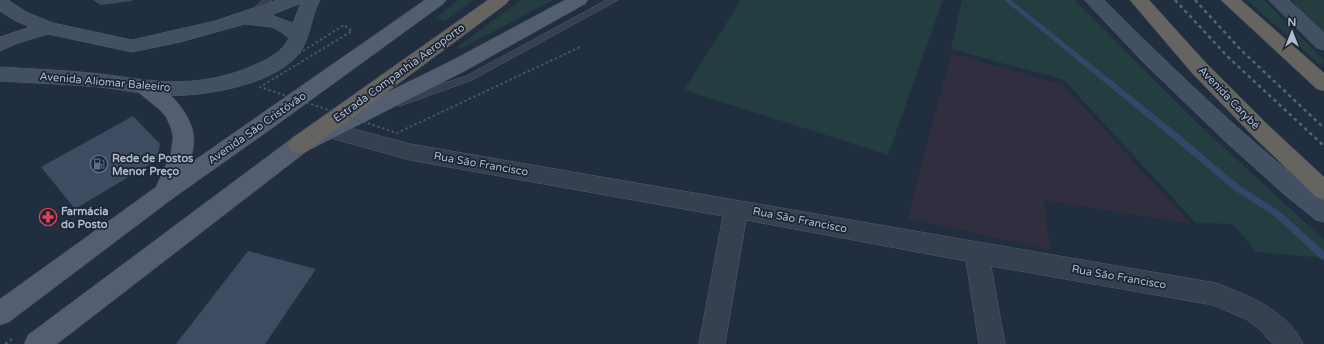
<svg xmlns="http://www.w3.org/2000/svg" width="1324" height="344" font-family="'Varela Round',sans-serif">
	<rect width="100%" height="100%" fill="#212e40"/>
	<path fill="#312e40" d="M951,53L1063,85L1191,224L1044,200L1050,250L908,218Z"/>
	<path fill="#233d41" d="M459,0H474L445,21L436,17Z
		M521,0H553L460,49L457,47Z
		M741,0H943L888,155L684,90Z
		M962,0H1075L1191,117L1324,240V258L1256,252L1233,224L1196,223L1064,80L951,49Z
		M1247,0H1264L1324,60V64L1320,65Z
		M1292,0H1324V33L1309,21Z"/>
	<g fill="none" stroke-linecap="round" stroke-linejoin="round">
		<path fill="#334869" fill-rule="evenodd" d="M1004,0H1011L1177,133L1240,186L1279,211L1324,251V260L1321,259L1273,215L1234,190L1171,137Z"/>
	</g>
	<path fill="#3d4c60" d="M93,0H132V1L101,5Z
		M133,116L160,144L157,160L75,209L41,167Z
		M248,251L316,269L265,344H176Z"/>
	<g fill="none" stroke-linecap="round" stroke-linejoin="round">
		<defs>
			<path id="service" d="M263,0H272L255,17H249L247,15L249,13Z
				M607,0H618L472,80L400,106L396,105L395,102L396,99L466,76Z"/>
			<path id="minor" d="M327,122L410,144L1216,283C1248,295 1288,311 1303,344H1273L1259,329L1246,319L1213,305L991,266L1005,344H979L966,261L746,220L725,344H699L723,216L410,160L320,135L317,130L320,125Z"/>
			<path id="secondary" d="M0,0H8L26,12L53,23L132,40L215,21L277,0H302L299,4L271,15L293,23L302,0H320C310,18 311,40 297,56C270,86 199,98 160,95C140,94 120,89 100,87C67,84 33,83 0,81V67C30,69 61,70 91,73C114,75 136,80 158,81C192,84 228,78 259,63C270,58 283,51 289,38L281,32L272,27L245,24L180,42L132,52L48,34L18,43L0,51V37L30,27L14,20L0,11Z
				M1085,0H1104C1174,70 1246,139 1324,200V222L1316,220L1285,195L1227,143L1142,61Z
				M1269,0H1289L1324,33V50L1317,48Z"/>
			<path id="primary" d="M425,0H446L443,4L271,129L172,199L9,322L0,325V299L156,187L171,153L173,137L171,128L166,117L160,110L138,92L135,87L138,82C159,76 187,109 192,128C196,140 193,153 189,164Z
				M565,0H588L585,4L463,72L307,151L57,344H24L28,335L291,139L449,62Z"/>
			<path id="trunk" d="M488,0H509L506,4L307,151L299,153L291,151L288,145L291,139Z
				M1130,0H1149L1206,63L1269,126L1324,177V200L1316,197L1255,138L1192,73Z
				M1221,0H1241L1324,73V91L1317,89Z"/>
		</defs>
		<use href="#service" stroke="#545e6e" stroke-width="1"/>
		<use href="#minor" stroke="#545e6e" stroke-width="1"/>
		<use href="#secondary" stroke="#545e6e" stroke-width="1"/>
		<use href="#primary" stroke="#3f4959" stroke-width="1"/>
		<use href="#trunk" stroke="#414b5b" stroke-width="1"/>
		<path stroke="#415a5e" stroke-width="2.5" stroke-dasharray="3 3" stroke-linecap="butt" d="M5,344L12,339"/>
		<use href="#service" fill="#364050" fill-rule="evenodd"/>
		<use href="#minor" fill="#364050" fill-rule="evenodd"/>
		<use href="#secondary" fill="#434f63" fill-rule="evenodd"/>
		<use href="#primary" fill="#535f70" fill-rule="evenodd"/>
		<use href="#trunk" fill="#656461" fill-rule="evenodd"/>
		<path stroke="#576477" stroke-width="2.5" stroke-dasharray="3.5 3.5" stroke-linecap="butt" d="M1175,0L1228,57L1324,146
			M1195,0L1241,50L1324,128"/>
		<path stroke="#415a5e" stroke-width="2" stroke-dasharray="2.5 2.5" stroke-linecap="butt" d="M265,75L344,25L352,31L260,87L397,133L580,47"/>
	</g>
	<defs>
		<symbol id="fuel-ring" viewBox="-11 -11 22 22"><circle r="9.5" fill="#1b2535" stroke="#5c6f8a" stroke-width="1.5"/><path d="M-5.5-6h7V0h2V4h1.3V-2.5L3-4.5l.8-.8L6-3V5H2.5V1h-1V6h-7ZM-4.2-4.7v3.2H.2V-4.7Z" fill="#5c6f8a"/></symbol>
		<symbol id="pharmacy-ring" viewBox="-11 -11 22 22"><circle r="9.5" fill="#1b2535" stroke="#e0444e" stroke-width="1.5"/><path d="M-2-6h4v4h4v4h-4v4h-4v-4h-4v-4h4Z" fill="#e0444e"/></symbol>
	</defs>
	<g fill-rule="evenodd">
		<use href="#fuel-ring" x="89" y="154" width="20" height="20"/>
		<use href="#pharmacy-ring" x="38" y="207" width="20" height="20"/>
	</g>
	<g text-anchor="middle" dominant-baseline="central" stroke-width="3.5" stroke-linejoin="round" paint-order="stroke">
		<g font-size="11" fill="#b2bbcb" stroke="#1b2535">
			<text transform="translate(399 73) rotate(-36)">Estrada Companhia Aeroporto</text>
			<text transform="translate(105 82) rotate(5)">Avenida Aliomar Baleeiro</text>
			<text transform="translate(1229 98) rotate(46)">Avenida Carybé</text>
			<text transform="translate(257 128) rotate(-35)">Avenida São Cristóvão</text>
			<text transform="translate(481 164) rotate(10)">Rua São Francisco</text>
			<text transform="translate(800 220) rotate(11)">Rua São Francisco</text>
			<text transform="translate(1119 277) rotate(10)">Rua São Francisco</text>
		</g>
		<g font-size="11" font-weight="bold" fill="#b2bbcb" stroke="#1b2535" text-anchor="start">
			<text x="112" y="158">Rede de Postos<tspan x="112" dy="13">Menor Preço</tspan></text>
			<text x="61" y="211">Farmácia<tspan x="61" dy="13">do Posto</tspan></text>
		</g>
	</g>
	<g transform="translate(1292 32)" stroke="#1b2535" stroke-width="3" paint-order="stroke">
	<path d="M0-3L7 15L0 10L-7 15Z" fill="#b2bbcb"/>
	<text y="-6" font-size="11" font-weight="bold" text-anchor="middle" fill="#b2bbcb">N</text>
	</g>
</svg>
